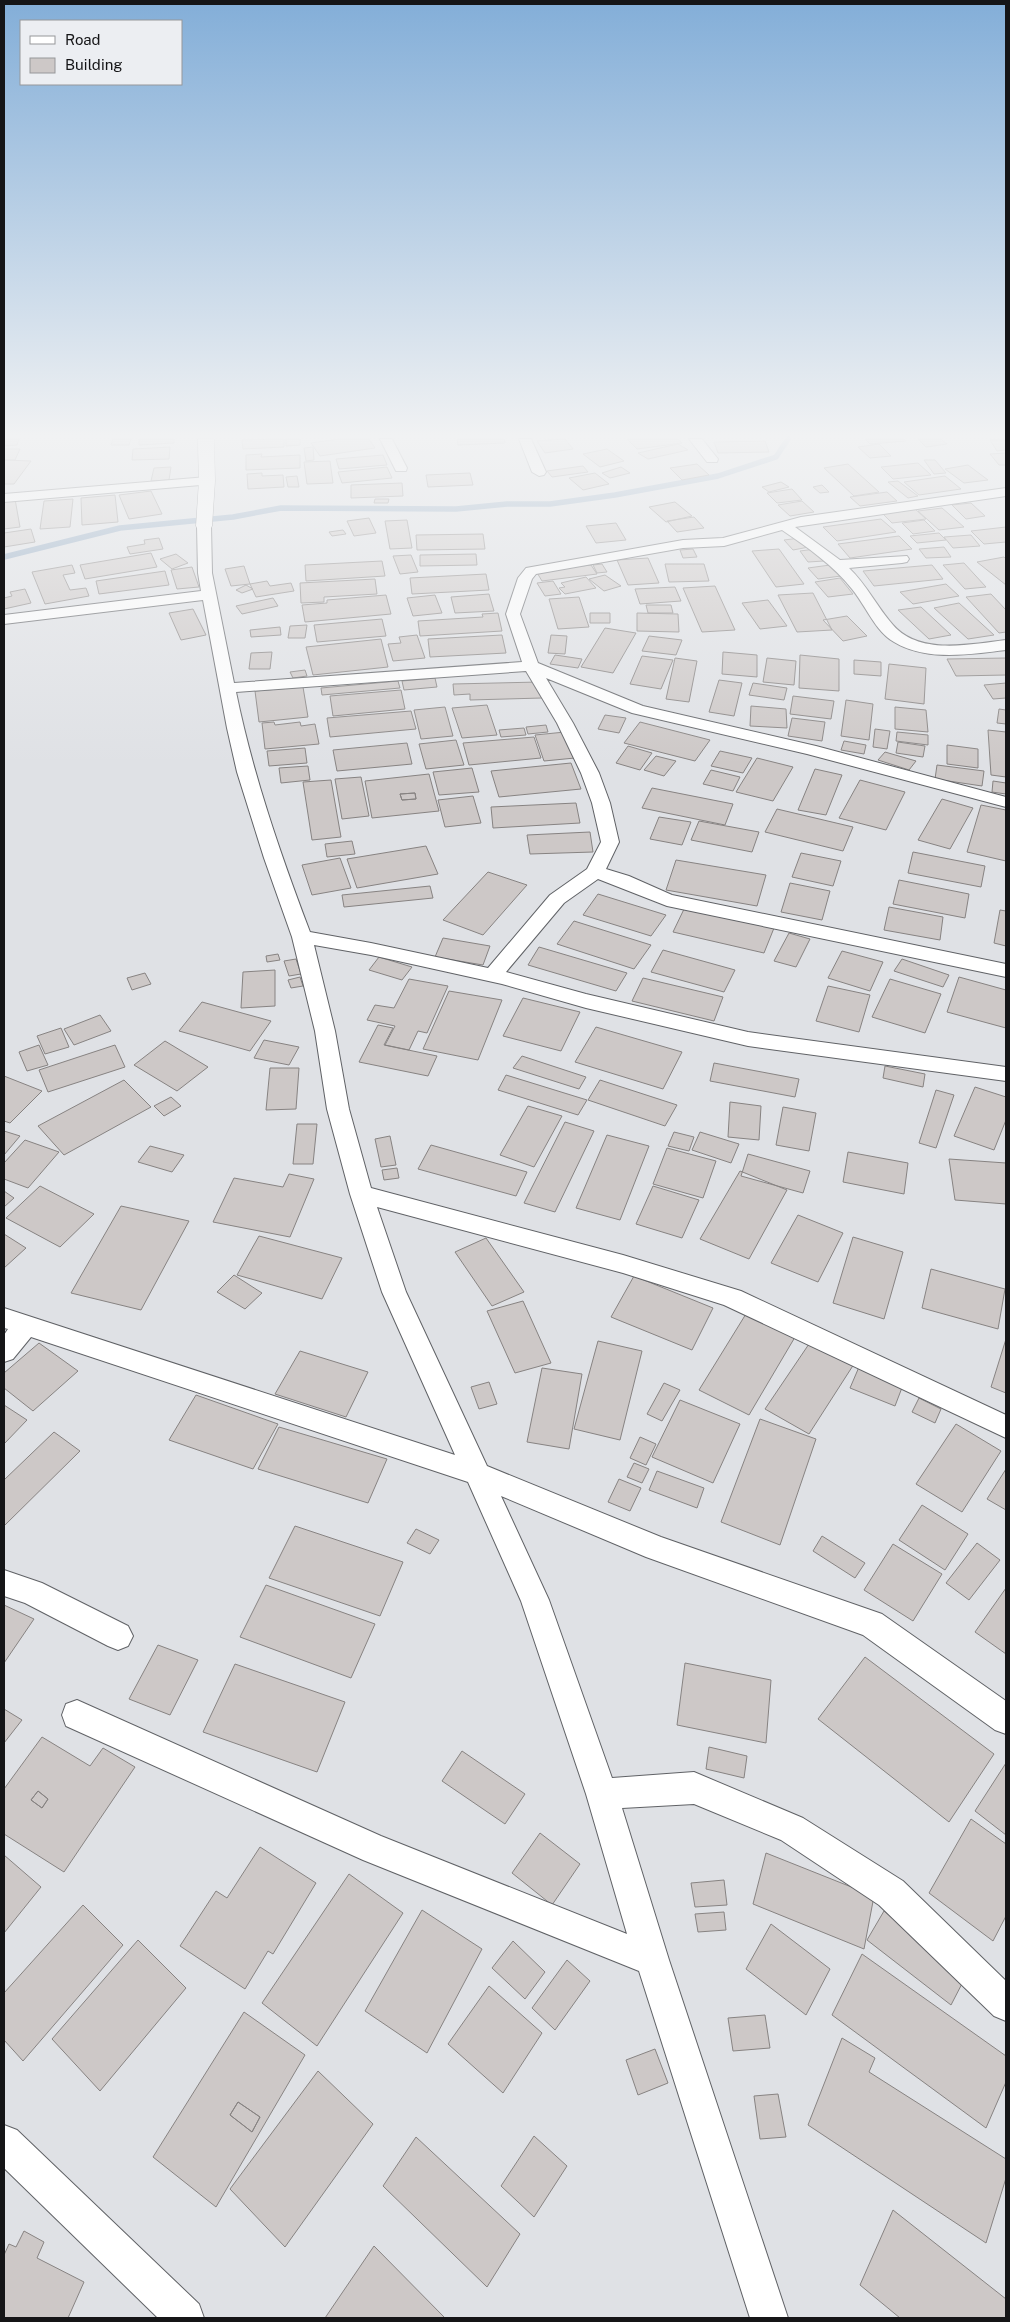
<svg xmlns="http://www.w3.org/2000/svg" width="1010" height="2322" font-family="'Public Sans',sans-serif">
	<rect width="100%" height="100%" fill="#dfe1e5"/>
	<g fill="none" stroke-linecap="round" stroke-linejoin="round">
		<path stroke="#8ba5c0" stroke-width="5.5" d="M4,557L120,528L233,517L281,508L456,509L507,504H550L615,495L718,476L776,457L788,439"/>
	</g>
	<path fill="#cdc8c7" stroke="#878382" fill-rule="evenodd" d="M4,439H19L17,445L4,446Z
		M113,439H131L129,445H111Z
		M139,439H174V443L139,445Z
		M284,439V447L243,449L242,440Z
		M286,439H300V445L286,446Z
		M340,439H369L375,448L320,456L311,443Z
		M457,439H504L505,443L458,445Z
		M565,439L573,449L545,453L537,441Z
		M627,439H678L682,443L637,449Z
		M865,439H904L906,441L870,444Z
		M918,439H941L947,444L926,447Z
		M990,440H1006V450L997,451Z
		M765,441L769,452L718,453L714,442Z
		M678,444L688,450L648,459L638,453Z
		M879,444L891,456L870,458L858,447Z
		M170,447L169,459L132,460L133,449Z
		M313,447L314,460L306,461L304,448Z
		M4,449H20L15,460H4Z
		M607,449L624,461L600,467L583,454Z
		M1006,453V465H999L990,454Z
		M262,454L261,457L300,455V468L246,470V455Z
		M383,455L387,465L339,469L336,459Z
		M4,460L31,461L14,484H4Z
		M924,460H935L946,473L934,474Z
		M330,461L333,483L307,484L304,462Z
		M918,463L931,475L893,479L881,467Z
		M697,464L709,475L682,480L670,468Z
		M848,464L879,492L854,496L824,468Z
		M968,465L988,480L964,483L945,469Z
		M583,466L588,472L552,477L547,471Z
		M171,467L169,480L151,481L154,468Z
		M387,467L392,478L342,483L338,472Z
		M621,467L630,473L610,478L602,473Z
		M262,473V476L283,475L284,487L248,489L247,474Z
		M470,473L473,485L428,487L426,475Z
		M595,473L609,484L583,490L569,478Z
		M297,476L299,487H288L286,477Z
		M945,476L961,489L919,495L904,482Z
		M898,481L918,496L908,498L888,482Z
		M781,482L789,487L769,492L762,487Z
		M402,483L403,496L351,498V485Z
		M822,485L829,492L820,493L813,487Z
		M792,489L802,500L777,503L767,493Z
		M151,491L162,514L129,519L119,495Z
		M887,492L897,501L860,506L850,497Z
		M115,495L118,522L82,525L81,498Z
		M15,499L20,527L4,529V501Z
		M73,499L70,527L40,529L44,501Z
		M375,499H389L388,503H374Z
		M802,501L814,512L790,516L778,505Z
		M675,502L692,516L666,522L649,507Z
		M971,503L985,516L966,519L952,505Z
		M914,508L926,519L892,523L881,512Z
		M942,508L964,527L939,530L918,511Z
		M694,517L704,528L677,532L667,521Z
		M369,518L376,533L354,536L347,521Z
		M881,519L896,532L837,541L823,527Z
		M407,520L412,548L390,549L385,521Z
		M924,520L935,531L913,534L902,523Z
		M616,523L626,540L596,543L586,526Z
		M1006,527V542L984,544L971,531Z
		M31,529L35,542L4,547V533Z
		M343,530L346,534L332,536L329,532Z
		M939,533L946,540L917,543L910,536Z
		M483,534L485,549L417,550L416,535Z
		M971,535L980,546L953,548L944,537Z
		M899,536L912,549L850,558L838,544Z
		M159,538L163,549L130,554L127,547L145,544L144,540Z
		M800,538L809,547L793,550L784,540Z
		M944,547L951,557L926,558L919,549Z
		M693,549L697,557L683,558L680,550Z
		M779,549L804,584L776,587L752,551Z
		M815,549L824,561L808,562L800,551Z
		M151,553L157,567L85,579L80,565Z
		M176,554L188,563L172,569L160,559Z
		M476,554L477,565L420,566V555Z
		M411,555L418,572L400,574L393,556Z
		M1004,557L1006,559V585L977,562Z
		M648,558L659,583L628,585L617,560Z
		M382,561L385,576L306,581L305,565Z
		M964,563L986,587L965,589L943,565Z
		M602,564L607,572L597,573L593,565Z
		M665,564H704L709,581L669,582Z
		M72,565L75,573L63,575L70,590L86,588L89,596L45,604L32,572Z
		M591,565L597,574L542,581L536,571Z
		M830,565L841,576L818,579L808,568Z
		M932,565L943,579L874,586L863,571Z
		M244,566L250,584L231,586L225,569Z
		M192,567L199,587L177,589L171,570Z
		M165,571L169,585L99,594L96,581Z
		M486,574L489,590L412,594L410,578Z
		M605,575L621,586L604,591L589,579Z
		M586,577L596,588L565,594L559,588L565,587L561,583Z
		M840,578L853,594L828,597L815,582Z
		M375,579L377,594L324,597V602L301,603L300,583Z
		M267,581L270,586L291,583L294,591L256,597L250,584Z
		M553,581L561,594L545,596L537,583Z
		M946,584L959,596L913,604L900,592Z
		M246,585L253,589L242,593L236,590Z
		M715,586L735,630L702,632L683,588Z
		M675,587L681,601L640,604L635,589Z
		M25,589L31,603L4,609V598L12,596L10,592Z
		M813,593L832,630L797,632L778,595Z
		M489,594L494,611L455,613L451,597Z
		M991,594L1006,610V632L999,633L966,597Z
		M386,595L391,614L305,622L302,605L327,603V600Z
		M435,595L442,613L413,616L407,598Z
		M579,597L589,627L558,629L549,599Z
		M273,598L278,606L242,614L236,606Z
		M768,600L787,626L760,629L742,603Z
		M959,603L994,635L968,639L934,608Z
		M646,605H671L673,613H648Z
		M921,607L951,635L929,639L898,610Z
		M193,609L206,635L181,640L169,613Z
		M498,613L502,631L420,636L418,621L483,617L482,614Z
		M590,613H610V623H590Z
		M637,613L678,614L679,632L637,631Z
		M847,616L867,636L843,641L823,620Z
		M382,619L386,636L317,642L314,625Z
		M307,625L305,638H288L290,626Z
		M280,627L281,635L251,637L250,630Z
		M605,628L636,633L613,673L581,667Z
		M417,635L425,658L393,661L388,644L401,643L399,637Z
		M502,635L506,653L430,657L428,639Z
		M551,635L567,636L565,654L548,653Z
		M649,636L682,640L676,655L642,651Z
		M381,639L388,667L313,675L306,647Z
		M272,652L270,669H249L251,653Z
		M723,652L757,655V677L722,674Z
		M555,655L582,659L578,668L550,664Z
		M800,655L839,659V691L799,688Z
		M642,656L673,660L661,689L630,684Z
		M675,658L697,661L689,702L666,699Z
		M767,658L796,661L794,685L763,682Z
		M1006,658V675L956,676L947,659Z
		M854,660L881,662V676L854,674Z
		M889,664L926,668L924,704L885,699Z
		M305,670L307,676L293,678L290,672Z
		M435,678L437,687L404,690L402,681Z
		M719,680L742,683L734,716L709,712Z
		M398,681L400,688L322,695L321,688Z
		M539,682L542,698L470,700V694L454,695L453,684Z
		M753,683L787,688L784,700L749,695Z
		M1006,683V698L993,699L984,685Z
		M303,687L308,717L259,722L255,691Z
		M401,690L405,709L333,716L330,696Z
		M793,696L834,701L831,719L790,714Z
		M846,700L873,704L869,740L841,736Z
		M487,705L497,735L462,738L452,708Z
		M751,706L786,709L787,728L750,726Z
		M445,707L453,736L421,739L414,710Z
		M895,707L926,710L928,732L895,729Z
		M999,709L1006,710V724L997,723Z
		M411,711L416,729L330,737L327,718Z
		M605,715L626,718L619,733L598,729Z
		M792,718L825,722L822,741L788,736Z
		M274,722L275,725L300,722L301,726L315,724L319,744L265,749L262,723Z
		M640,722L710,740L695,761L624,743Z
		M546,725L548,732L528,734L526,727Z
		M524,728L526,735L501,737L499,730Z
		M875,729L890,731L887,749L873,747Z
		M988,730L1006,732V777L991,775Z
		M565,732L575,758L544,761L535,735Z
		M897,732L928,735V745L896,741Z
		M534,737L541,758L469,765L463,743Z
		M456,740L464,765L426,769L419,744Z
		M844,741L866,745L864,754L841,750Z
		M898,742L925,746L923,757L896,753Z
		M407,743L412,764L337,771L333,750Z
		M947,745L978,749V768L947,764Z
		M628,746L652,753L640,770L616,763Z
		M305,748L307,763L269,766L267,751Z
		M720,751L752,758L743,773L711,766Z
		M885,752L916,761L909,770L878,760Z
		M656,756L676,761L664,776L644,770Z
		M757,758L793,767L773,801L736,792Z
		M571,763L581,789L499,797L491,771Z
		M937,765L984,771L982,786L935,779Z
		M308,766L310,780L281,783L279,768Z
		M472,768L479,792L439,795L433,772Z
		M815,769L842,775L826,815L798,810Z
		M711,770L740,777L733,791L703,784Z
		M429,774L439,811L372,818L365,781ZM415,793L416,799L402,800L400,794Z
		M361,777L369,816L342,819L335,779Z
		M331,780L341,837L312,840L303,782Z
		M860,780L905,792L886,830L839,818Z
		M993,781L1006,783V794L992,792Z
		M652,788L733,804L725,825L642,808Z
		M415,793L416,799L402,800L400,794Z
		M473,796L481,823L445,827L438,800Z
		M942,799L973,808L950,849L918,840Z
		M576,803L580,823L493,828L491,807Z
		M981,805L1006,810V861L967,852Z
		M777,809L853,827L843,851L765,832Z
		M659,817L691,822L682,845L650,839Z
		M699,821L759,832L752,852L691,840Z
		M590,832L593,852L530,854L527,835Z
		M352,841L355,854L327,857L325,844Z
		M426,846L438,874L357,888L347,859Z
		M913,852L985,866L981,887L908,873Z
		M801,853L841,861L833,886L792,877Z
		M340,858L351,888L312,895L302,865Z
		M676,860L766,875L757,906L666,890Z
		M488,872L527,885L483,935L443,920Z
		M899,880L969,894L965,918L893,904Z
		M790,883L830,891L822,920L781,912Z
		M430,886L433,898L344,907L342,895Z
		M598,894L666,915L651,936L583,915Z
		M685,907L774,928L764,953L673,932Z
		M889,907L943,917L940,940L884,930Z
		M1000,910L1006,911V946L994,943Z
		M574,921L651,945L634,969L557,944Z
		M789,933L810,939L796,967L774,961Z
		M443,938L490,946L483,965L435,957Z
		M539,947L627,973L616,991L528,965Z
		M663,950L735,970L724,992L651,972Z
		M842,951L883,962L870,991L828,978Z
		M278,954L280,960L267,962L266,956Z
		M379,957L412,967L402,980L369,970Z
		M296,959L301,974L289,976L284,961Z
		M902,959L949,975L943,987L894,971Z
		M275,970V1006L241,1008L243,972Z
		M145,973L151,984L132,990L127,978Z
		M300,977L303,986L291,988L288,980Z
		M959,977L1006,990V1028L947,1012Z
		M643,978L723,997L714,1021L632,1001Z
		M409,979L448,986L427,1033L418,1031L409,1050L385,1045L395,1026L367,1020L375,1005L394,1008Z
		M890,979L941,994L925,1033L872,1017Z
		M828,986L870,995L859,1032L816,1021Z
		M449,991L502,1000L478,1060L423,1049Z
		M523,998L580,1012L561,1051L503,1036Z
		M202,1002L271,1021L250,1051L179,1031Z
		M100,1015L111,1031L74,1045L64,1029Z
		M378,1025L393,1028L384,1045L437,1056L428,1076L359,1062Z
		M596,1027L682,1052L663,1089L575,1062Z
		M61,1028L69,1047L45,1054L37,1036Z
		M264,1040L299,1047L289,1065L254,1058Z
		M165,1041L208,1067L177,1091L134,1065Z
		M39,1045L48,1065L27,1071L19,1052Z
		M115,1045L125,1067L48,1092L39,1070Z
		M522,1056L586,1077L579,1089L513,1068Z
		M714,1063L799,1079L795,1097L710,1081Z
		M885,1066L925,1074L923,1087L883,1078Z
		M270,1068H299L296,1109L266,1110Z
		M506,1075L587,1100L578,1115L498,1090Z
		M4,1076L42,1091L10,1123L4,1121Z
		M124,1080L151,1107L64,1155L38,1126Z
		M600,1080L677,1105L665,1126L588,1100Z
		M975,1087L1006,1097V1120L994,1150L954,1136Z
		M936,1090L954,1095L936,1148L919,1143Z
		M171,1097L181,1106L164,1116L154,1106Z
		M730,1102L761,1106L759,1140L728,1137Z
		M528,1106L562,1116L534,1167L500,1155Z
		M783,1107L816,1113L809,1151L776,1145Z
		M565,1122L594,1131L555,1212L524,1203Z
		M297,1124H317L313,1164H293Z
		M4,1131L20,1136L4,1155Z
		M674,1132L694,1137L689,1151L668,1146Z
		M700,1132L739,1144L731,1163L692,1150Z
		M607,1135L649,1146L620,1220L576,1208Z
		M390,1136L396,1165L381,1167L375,1139Z
		M25,1140L59,1152L28,1188L4,1179V1163Z
		M431,1145L527,1172L516,1196L418,1169Z
		M150,1146L184,1155L172,1172L138,1162Z
		M667,1148L716,1161L703,1198L653,1184Z
		M848,1152L908,1163L904,1194L843,1182Z
		M748,1154L810,1171L803,1193L741,1176Z
		M949,1159L1006,1163V1204L955,1200Z
		M397,1168L399,1178L384,1180L382,1170Z
		M740,1171L787,1190L749,1259L700,1239Z
		M289,1174L314,1179L290,1237L213,1222L234,1178L283,1187Z
		M40,1186L94,1214L60,1247L6,1218Z
		M653,1186L699,1200L682,1238L636,1224Z
		M4,1191L14,1198L4,1207Z
		M121,1206L189,1221L141,1310L71,1293Z
		M798,1215L843,1233L818,1282L771,1263Z
		M4,1234L26,1248L4,1268Z
		M259,1236L342,1258L322,1299L237,1275Z
		M853,1237L903,1252L884,1319L833,1303Z
		M486,1238L524,1292L492,1306L455,1252Z
		M931,1269L1005,1289L998,1329L922,1308Z
		M234,1275L262,1293L245,1309L217,1292Z
		M634,1276L713,1308L692,1350L611,1317Z
		M523,1301L551,1363L515,1373L487,1311Z
		M749,1309L798,1332L749,1415L699,1390Z
		M1006,1339V1393L991,1387Z
		M598,1341L642,1351L620,1440L574,1429Z
		M811,1341L854,1364L809,1434L765,1409Z
		M39,1343L78,1371L33,1411L4,1388V1373Z
		M300,1351L368,1372L346,1417L275,1394Z
		M859,1367L903,1385L895,1406L850,1388Z
		M542,1368L582,1374L569,1449L527,1442Z
		M489,1382L497,1404L479,1409L471,1387Z
		M664,1383L680,1390L662,1421L647,1414Z
		M196,1395L278,1424L253,1469L169,1440Z
		M919,1398L941,1409L935,1423L912,1412Z
		M680,1400L740,1424L713,1483L652,1457Z
		M4,1405L27,1420L4,1444Z
		M760,1419L816,1439L780,1545L721,1522Z
		M956,1424L1001,1451L962,1512L916,1484Z
		M279,1427L387,1459L368,1503L258,1469Z
		M54,1432L80,1451L4,1526V1480Z
		M640,1437L656,1444L646,1465L630,1458Z
		M634,1463L649,1469L642,1483L627,1477Z
		M1006,1469V1510L987,1499Z
		M657,1471L704,1488L697,1508L649,1490Z
		M619,1479L641,1488L630,1511L608,1502Z
		M922,1505L968,1534L945,1570L899,1540Z
		M295,1526L403,1562L380,1616L269,1578Z
		M416,1529L439,1540L430,1554L407,1543Z
		M822,1536L865,1563L855,1578L813,1551Z
		M977,1543L1000,1560L969,1600L946,1583Z
		M893,1544L942,1574L913,1621L864,1590Z
		M266,1585L375,1624L351,1678L240,1637Z
		M1006,1588V1654L975,1632Z
		M4,1605L34,1619L4,1663Z
		M158,1645L198,1660L170,1715L129,1699Z
		M865,1657L994,1754L949,1822L818,1719Z
		M685,1663L771,1680L766,1743L677,1725Z
		M235,1664L345,1702L317,1772L203,1732Z
		M4,1709L22,1720L4,1743Z
		M42,1737L90,1766L103,1748L135,1767L64,1872L4,1834V1789ZM38,1791L48,1799L42,1808L31,1800Z
		M709,1747L747,1756L744,1778L706,1769Z
		M462,1751L525,1794L505,1824L442,1781Z
		M1006,1763V1835L975,1811Z
		M38,1791L48,1799L42,1808L31,1800Z
		M971,1819L1006,1844V1916L993,1941L929,1893Z
		M540,1833L580,1864L552,1905L512,1873Z
		M260,1847L316,1883L273,1954L268,1951L245,1989L180,1946L216,1891L227,1898Z
		M766,1853L874,1896L864,1949L753,1904Z
		M4,1855L41,1887L4,1933Z
		M349,1874L403,1913L317,2046L262,2003Z
		M724,1880L727,1905L695,1907L691,1883Z
		M83,1905L123,1945L23,2061L4,2040V1993Z
		M422,1910L482,1949L427,2053L365,2011Z
		M884,1911L967,1974L951,2005L867,1940Z
		M724,1912L726,1930L698,1932L695,1914Z
		M771,1924L830,1969L806,2015L746,1969Z
		M138,1940L186,1988L100,2091L52,2039Z
		M513,1941L545,1972L525,1999L492,1968Z
		M862,1954L1006,2056V2082L986,2128L832,2015Z
		M567,1960L590,1981L555,2030L532,2008Z
		M489,1986L542,2033L503,2093L448,2044Z
		M244,2012L305,2055L216,2207L153,2157ZM238,2102L260,2117L252,2132L230,2115Z
		M765,2015L770,2048L733,2051L728,2018Z
		M842,2038L875,2058L869,2072L1006,2159V2178L986,2243L808,2125Z
		M655,2049L668,2083L638,2095L626,2060Z
		M318,2071L373,2124L285,2247L230,2189Z
		M778,2094L786,2137L760,2139L754,2096Z
		M238,2102L260,2117L252,2132L230,2115Z
		M534,2136L567,2166L534,2217L501,2186Z
		M416,2137L520,2234L487,2287L383,2186Z
		M893,2210L1006,2299V2318H900L860,2285Z
		M24,2231L44,2242L37,2258L84,2282L68,2318H4V2255L9,2244L16,2247Z
		M374,2246L445,2318H325Z"/>
	<g fill="none" stroke-linecap="round" stroke-linejoin="round">
		<defs>
			<path id="minor" d="M380,439H392L407,468L406,471H396Z
				M519,439H531L546,472L544,475L539,476L532,472Z
				M689,439H702L718,459L717,462H707Z
				M207,477L214,481L212,484L4,502V494Z
				M1006,488V496L795,527L840,560L907,556L909,559L907,562L902,563L849,568C867,585 877,607 893,625C920,656 971,644 1006,640V650C971,654 927,662 894,642C875,631 866,606 852,589C833,565 807,547 782,530L724,546L683,548L536,574L532,579L520,614L538,663L643,706L816,746L1006,797V807L807,754L632,713L546,678L573,723L599,773L610,803L619,842L606,869L629,876L672,895L1006,964V977L667,906L598,879L564,903L506,972L586,994L748,1032L1006,1067V1081L748,1046L586,1008L502,984L371,955L314,945L335,1031L349,1109L371,1188L623,1255L741,1291L1006,1415V1438L724,1305L623,1273L377,1207L406,1292L487,1466L661,1537L882,1614L1006,1701V1734L995,1730L863,1635L646,1557L501,1496L549,1600L612,1778L694,1772L803,1818L903,1881L1006,1981V2021L994,2016L879,1905L781,1840L694,1804L622,1808L669,1960L788,2318H750L639,1971L363,1860L66,1726L62,1715L66,1704L77,1700L381,1836L627,1934L586,1794L521,1601L468,1482L31,1337L13,1359L4,1362V1335L8,1329L4,1328V1308L455,1455L382,1292L350,1194L327,1109L315,1031L292,937L264,858L237,772L227,728L203,600L4,624V615L201,591L198,573L197,526L204,522L211,526L212,573L234,683L522,662L506,614L518,578L526,568L683,540L723,538L801,517ZM526,671L557,723L581,773L592,803L601,842L587,869L550,895L488,968L371,943L310,932C280,853 253,775 236,692Z
				M4,1570L42,1583L128,1626L133,1636L128,1646L118,1650L108,1646L25,1603L4,1596Z
				M4,2125L17,2130L199,2304L204,2318H158L4,2168Z"/>
			<path id="tertiary" d="M198,439H214L215,481L212,526L210,530H198L196,526L199,481Z"/>
		</defs>
		<use href="#minor" stroke="#606266" stroke-width="2"/>
		<use href="#tertiary" stroke="#606266" stroke-width="1"/>
		<use href="#minor" fill="#fff" fill-rule="evenodd"/>
		<use href="#tertiary" fill="#fff" fill-rule="evenodd"/>
	</g>
	<linearGradient id="sky" x2="0" y2="1"><stop stop-color="#83aed8"/><stop offset="0.57" stop-color="#f1f2f3"/><stop offset="1" stop-color="#f1f2f3" stop-opacity="0"/></linearGradient>
	<rect width="1010" height="764" fill="url(#sky)"/>
	<rect width="1010" height="2322" fill="none" stroke="#151517" stroke-width="10"/>
	<rect x="20" y="20" width="162" height="65" fill="#eceef2" stroke="#96979a"/>
	<rect x="30" y="36" width="25" height="8" fill="#ffffff" stroke="#96979a"/>
	<text x="65" y="45" font-size="15" fill="#151517">Road</text>
	<rect x="30" y="58" width="25" height="15" fill="#cdc8c7" stroke="#96979a"/>
	<text x="65" y="70" font-size="15" fill="#151517">Building</text>
</svg>
